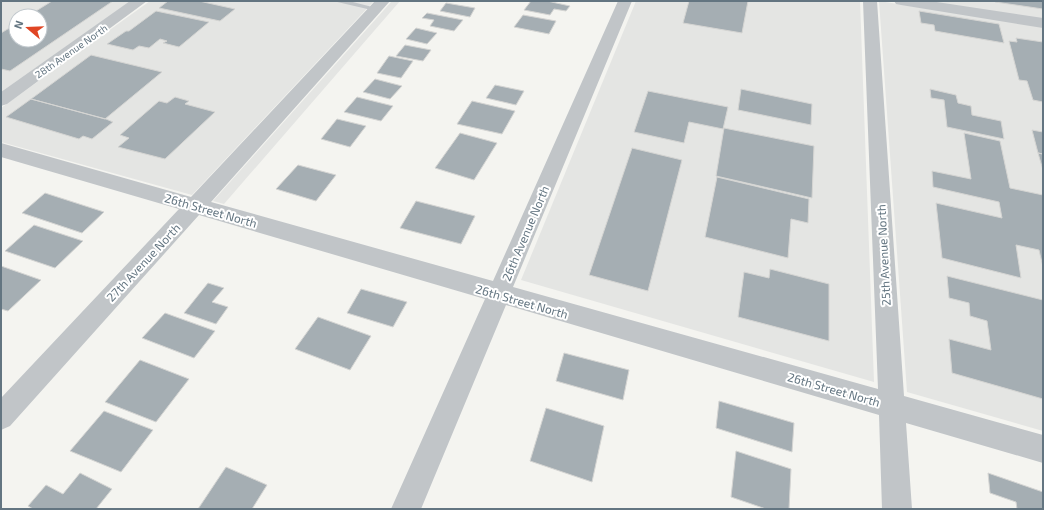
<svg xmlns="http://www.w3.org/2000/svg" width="1044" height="510" font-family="'Exo 2',sans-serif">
	<rect width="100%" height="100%" fill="#f4f4f0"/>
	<path fill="#e4e5e3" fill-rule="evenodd" d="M1,1H131L1,92ZM16,16H40V40H16Z
		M150,1H374L192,195L1,142V108Z
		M392,1H400L224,204L213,201Z
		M636,1H860L874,382L521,280Z
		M879,1L1043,27V431L907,392Z
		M926,1H1043V19Z"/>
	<path fill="#a5aeb3" stroke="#d5d5d3" d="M52,1H113L10,71L1,69V33L16,24V40H40V16H28Z
		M168,1H199L235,9L220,21L159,8Z
		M531,1H547L570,6L566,11L554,9L550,15L524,10Z
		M689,1H748L742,33L683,23Z
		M995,1H1043V9L995,2Z
		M446,3L475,8L470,17L440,11Z
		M156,11L209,22L179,47L163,43L167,41L160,39L149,48L139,46L133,50L107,44L126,31H129Z
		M919,11L999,24L1004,43L935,31L934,25L921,23Z
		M427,13L463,20L454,31L430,26L434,20L422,18Z
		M523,15L556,21L549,34L514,27Z
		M416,28L437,33L427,44L406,39Z
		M1016,38L1043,42V102L1033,100L1027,81L1019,80L1009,41L1017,42Z
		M405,45L431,50L423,61L396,56Z
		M91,55L162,72L105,119L31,99Z
		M389,56L413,61L401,78L377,73Z
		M375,79L402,86L390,99L363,92Z
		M495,85L524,91L516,105L486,98Z
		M741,89L812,104L811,125L738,110Z
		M930,89L956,95L958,103L971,106L972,115L1001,121L1004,139L947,127L944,100L931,98Z
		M648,91L728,107L723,129L689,122L684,143L634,132Z
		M175,97L189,101L185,104L215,112L165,159L118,147L129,138L120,135L159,101L167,103Z
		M357,97L393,106L381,121L344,112Z
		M31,99L106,119L113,122L92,139L83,136L79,139L6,117Z
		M472,101L515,111L502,134L457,124Z
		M337,119L366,126L350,147L321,139Z
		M724,128L814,146L812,198L716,176Z
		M1032,130L1043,132V154L1038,153Z
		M460,133L497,143L474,180L435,168Z
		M964,133L1000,141L1010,188L1043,195V267L1039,250L1016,245L1021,278L942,258L936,203L1002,218L999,202L933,187L932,171L971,179Z
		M632,148L682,160L648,291L589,275Z
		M1038,153L1043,154V170Z
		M298,165L336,175L316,201L276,189Z
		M717,177L809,199L808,223L791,219L788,258L705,237Z
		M45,193L104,212L82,233L22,213Z
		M416,201L475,216L461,244L400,228Z
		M34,225L83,241L55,268L5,251Z
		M1,266L41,280L8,311L1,309Z
		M770,269L829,284V341L738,317L744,272L769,278Z
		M947,276L1043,300V399L952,373L949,339L991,350L987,321L970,316L969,303L949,298Z
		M208,283L224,288L212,302L228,307L216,324L184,313Z
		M361,289L407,302L393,327L347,313Z
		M165,313L215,331L194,358L142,338Z
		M318,317L371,336L350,370L295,349Z
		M564,353L629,370L623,400L556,381Z
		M140,360L189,379L156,422L105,402Z
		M719,401L794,423L792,452L716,428Z
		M546,408L604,426L592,482L530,461Z
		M104,411L153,430L121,472L70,451Z
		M736,451L791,469L789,509H766L731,497Z
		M226,467L267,485L252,509H198Z
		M80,473L112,489L96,509H33L28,506L46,485L63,494Z
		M988,473L1043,492V509H1017L1016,502L990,493Z"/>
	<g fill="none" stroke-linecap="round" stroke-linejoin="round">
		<path fill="#c1c5c8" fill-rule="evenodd" d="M333,1H349L380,9L376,11Z"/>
		<path fill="#c1c5c8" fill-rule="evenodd" d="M130,1H147L7,104L1,106V92Z
			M375,1H390L211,202L493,281L618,1H632L513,287L878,389L863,1H877L904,396L1043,435V463L906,423L912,509H882L879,415L506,305L421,509H391L485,299L199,215L10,426L1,430V398L179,209L1,157V143L191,197Z
			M894,1H930L1043,18V28L901,5L896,4Z"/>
	</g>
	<g text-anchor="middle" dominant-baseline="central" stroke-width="4" stroke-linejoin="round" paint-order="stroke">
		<g font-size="10" fill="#637581" stroke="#fff">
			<text transform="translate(71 51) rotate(-35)">28th Avenue North</text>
		</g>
		<g font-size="12" fill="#637581" stroke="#fff">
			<text transform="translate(211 210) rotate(16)">26th Street North</text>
			<text transform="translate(525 233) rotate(-67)">26th Avenue North</text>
			<text transform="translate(883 255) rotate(-93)">25th Avenue North</text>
			<text transform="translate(143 262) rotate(-47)">27th Avenue North</text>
			<text transform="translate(522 301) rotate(16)">26th Street North</text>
			<text transform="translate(834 389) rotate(16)">26th Street North</text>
		</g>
	</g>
	<rect width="1044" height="510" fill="none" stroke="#637581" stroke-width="4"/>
	<g transform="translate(28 28) rotate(289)"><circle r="19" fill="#ffffff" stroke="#c1c8cd"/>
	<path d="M0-3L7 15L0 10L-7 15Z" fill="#e04524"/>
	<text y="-6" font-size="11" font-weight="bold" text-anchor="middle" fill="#637581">N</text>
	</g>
</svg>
